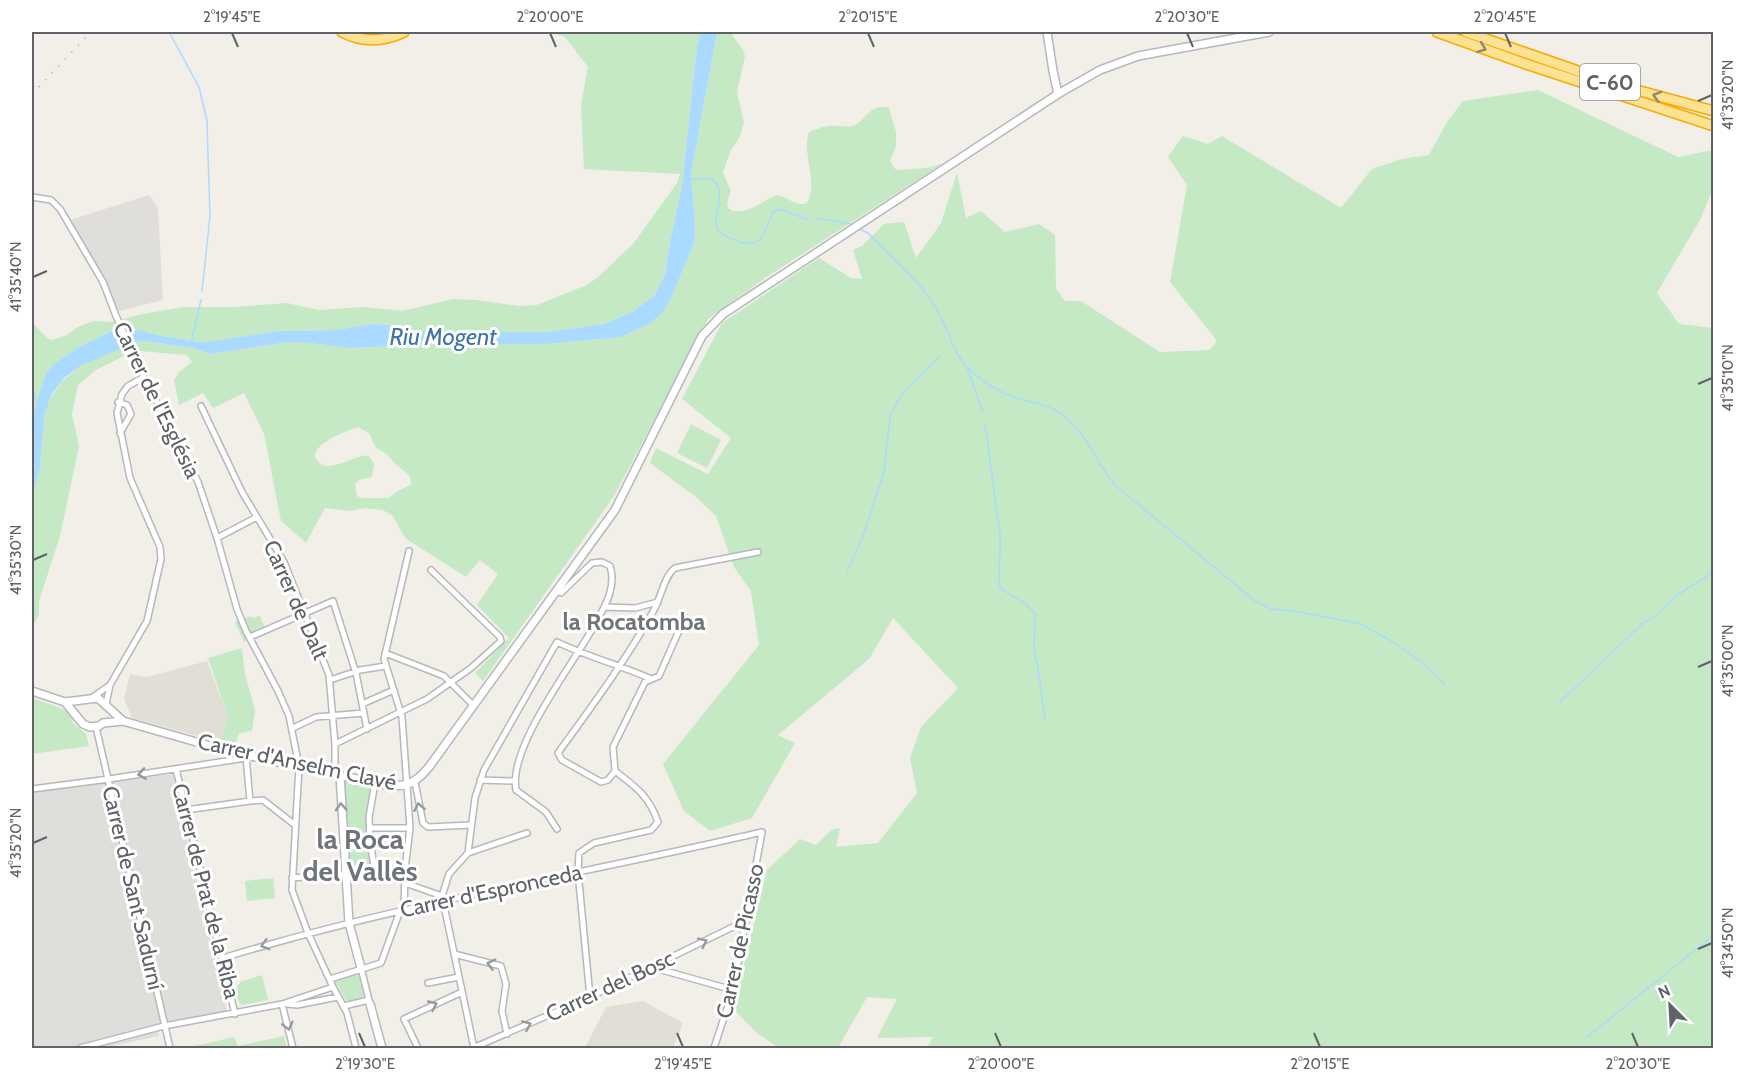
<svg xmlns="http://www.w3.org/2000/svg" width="1745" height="1080" font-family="Cabin,sans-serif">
	<rect width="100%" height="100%" fill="#f1efe8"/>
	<path fill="#e0deda" d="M149,195L158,208L163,300L116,312L105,282L70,220Z
		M173,774L227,1012L157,1028L159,1036L102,1048H32V792Z"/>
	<path fill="#e1ded6" d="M207,661L228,716L220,742L132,718L124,699L130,674L147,677Z
		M643,1001L683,1023L673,1048H585L606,1007Z"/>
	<path fill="#c5e8c5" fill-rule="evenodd" d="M550,32H701L697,47L682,184L670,242L665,275L654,296L632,312L604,324L548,332H414L393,325L373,324L337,330L278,331L215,341L197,342L155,335L140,330L116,329L79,347L55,363L46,373L32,424V322L47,338L52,340L67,335L78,327L93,321L114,322L137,315L184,307H235L287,303L318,310L364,307L402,311L453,299L475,300L519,306L537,305L587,285L598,277L633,244L677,183L680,174L584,169L581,105L588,67L565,37Z
		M717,32H730L743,50L745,56L737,92L744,123L740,136L730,152L723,173L731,191L727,203L729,209C745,217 763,201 776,195C788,197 793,205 806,204C820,185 801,155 809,132C814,130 822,127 827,126C835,124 844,128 852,126C866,122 869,102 889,108L896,132V147L890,161L896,170L926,168L942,164L768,276L708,319L614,496L483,681L475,673L509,638L477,605L498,574L480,560L466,577L405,538L393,516L383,510L365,508L350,511L325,508L306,543L281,521L264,434L244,393L213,408L203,393L179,405L174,380L179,372L192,362L187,355L140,351L124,356L96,370L78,385L72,414L79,446L60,536L39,601V615L32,626V496L40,467L45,413L48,401L62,381L82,365L117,349L126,348L134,343L145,341L192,348L211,354L288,342L310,343L349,348L441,344H546L621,337L641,328L655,320L670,300L694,244L695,223L691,174ZM358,427L369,433L376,448L387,454L394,463L409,475L412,484L396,492L389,498H361L357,496L355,484L359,480L372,477L374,464L369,456C357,452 327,478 316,459C308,445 349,430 358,427Z
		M1538,90L1678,157L1713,150V188L1701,218L1657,293L1679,324L1713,328V1048H927L933,1037L877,1038L897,999L867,997L838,1048H779L757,1033L733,1009L767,870L800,839L816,845L831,830L840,828L836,847L878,843L917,793L910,758L921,727L958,688L893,618L869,659L778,735L795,743L752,818L710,831L684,811L663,764L759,645L751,591L734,567L716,516L696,497L650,463L656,448L708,474L731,438L682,399L722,323L819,258L851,278L862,279L853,250L862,246L884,224L904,222L916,258L941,223L957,173L966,218L981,211L1005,232L1039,224L1055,235L1056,289L1065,301H1081L1160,352L1210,350L1217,341L1170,282L1187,185L1168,157L1183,136L1208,144L1222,136L1341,208L1372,169L1402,159L1429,155L1447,122L1463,101Z
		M691,424L721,440L707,468L677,453Z
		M251,616L252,618L260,616L267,633L244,642L235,622Z
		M242,648L245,674L255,710L252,731L239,733L235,746L220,742L228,716L208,658Z
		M32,698L63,709L70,714L73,723L86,734L89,746L32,754Z
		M346,781L375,786L369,817L373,871L346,873L342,785Z
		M273,878L275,898L247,901L245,881Z
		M355,974L359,976L364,995L362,999L347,1002L335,981Z
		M262,975L268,1000L242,1005L239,1002L235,988L238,987L237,985L240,984V982Z
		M284,1036L287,1048H187L234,1037L238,1046Z"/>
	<path fill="#aadaff" d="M701,32H717L691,174L695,223L694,244L670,300L662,313L651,323L621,337L546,344H441L349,348L310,343L288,342L211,354L192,348L145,341L134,343L82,365L64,378L51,395L45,413L40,467L32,496L33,415L46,373L55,363L79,347L116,329L140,330L156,335L197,342L215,341L278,331L337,330L373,324L393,325L414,332H548L604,324L632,312L654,296L665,275L670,242L682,184L697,47Z"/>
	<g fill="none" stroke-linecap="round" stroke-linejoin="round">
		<path stroke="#aadaff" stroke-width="1.5" d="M169,32L199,87L207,121L210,216L202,291
			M691,179C700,179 712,176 717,184C725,197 710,220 719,231C724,236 733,240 740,242C764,249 765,229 773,212L779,209L809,220
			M817,218L851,224
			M859,229L868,233C891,256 918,279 935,307C947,325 952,351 967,367C979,379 997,391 1013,397C1027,402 1043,403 1057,411C1085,428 1095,462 1116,486L1254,600L1271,609L1300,612L1361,624L1393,642L1426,665L1445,685
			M191,343L201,300
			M967,368L983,412
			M32,385L37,404
			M985,423L1000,535C1001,553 998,570 1000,588L1026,604L1035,614L1034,650L1038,668L1045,720
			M847,572L866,528L884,472L890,417L900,397L940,356
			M1559,703L1644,622L1653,618L1677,595L1714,572
			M1587,1037L1714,935"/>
		<defs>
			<path id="minor" d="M32,197L51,200L60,209L103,282L116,316L144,377L198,482L217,538L237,609L246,631L278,691L289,716L299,766L292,890L308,933L333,987L347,1013L356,1048
				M118,402L127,405L131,414L120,433
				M201,406L242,492L284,562L329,675L335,744V774
				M217,538L257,517
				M605,607L635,608L658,602
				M685,617L659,676L645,682L613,747L615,771L608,780L601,782L562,760L558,753C592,706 627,659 655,608C661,596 665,575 675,568L758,552
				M250,637L333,601L356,673L367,729
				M385,653L444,676L474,706
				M330,680L360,670L386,666
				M93,697L110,685L147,621L161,559L160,547L130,478L117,413L122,394L128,386L144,377
				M106,704L110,685
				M362,704L394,690
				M96,727L170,1048
				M293,728L316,717L364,713
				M335,744L427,699L471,668L501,641L500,637L431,570
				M246,756L250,801
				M176,769L235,1014
				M480,780L514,781
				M415,782L423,823L428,827L471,825
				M32,789L109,779L246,758
				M186,810L250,801L263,800L295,825
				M370,828H410
				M557,829L546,812L516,790C508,747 572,666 594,626C604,608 617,588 610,566L602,562L592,563L561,593L558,591
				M468,853L527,833
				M375,872L370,841L369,817L375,783
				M292,878L405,869
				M405,883L442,896
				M404,910L405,869L410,828L402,717L384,659L409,551
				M454,954L501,966L506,984L502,1011L507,1034
				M223,958C399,904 582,874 762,832L733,990L714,1048
				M651,967L733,990
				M361,968L370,1004
				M330,979L381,963L400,911
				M428,983L459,977
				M590,997L578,872L579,853L594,843L651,830L658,822C649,796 636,787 615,771
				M282,1004L293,1048
				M287,1004L297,1005L338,997
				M344,1006L369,1000
				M80,1048L164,1026L282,1004L333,987
				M418,1048L404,1019L462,992
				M473,1048L590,997L745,921
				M474,1048L442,896L449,874L468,853L475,798L484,770L557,642C588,657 620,665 651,679"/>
			<path id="tertiary" d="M1047,32L1053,71L1058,94
				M32,691L65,702L98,698L123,721
				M65,702L83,724L90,727L99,726L103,723L123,721L228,751L375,783C401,788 412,788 429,767L615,510L702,336L723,314L1058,94L1100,70L1138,56L1269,32
				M340,775L349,923L361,968
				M370,1004L382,1048"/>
			<path id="motorway" d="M342,32C363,43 383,42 404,32
				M1437,32L1526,64L1714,126
				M1466,32L1618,85L1714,111"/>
		</defs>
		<use href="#minor" stroke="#b5b8bc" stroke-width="8"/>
		<use href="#tertiary" stroke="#b5b8bc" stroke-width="10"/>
		<use href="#motorway" stroke="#f9ab00" stroke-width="12"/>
		<use href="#minor" stroke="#fff" stroke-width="5"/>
		<use href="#tertiary" stroke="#fff" stroke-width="7"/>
		<use href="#motorway" stroke="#fde293" stroke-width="9"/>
		<path stroke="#b6b7b8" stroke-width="1.5" stroke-dasharray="1.5 8" stroke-linecap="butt" d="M32,94L91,32"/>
	</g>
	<defs><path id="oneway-chevron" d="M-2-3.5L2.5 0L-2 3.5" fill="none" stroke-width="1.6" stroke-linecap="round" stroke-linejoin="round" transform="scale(1.5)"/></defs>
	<g stroke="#8e8975">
		<use href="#oneway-chevron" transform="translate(1482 48) rotate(20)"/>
		<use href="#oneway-chevron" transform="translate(1657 96) rotate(-164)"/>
	</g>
	<g stroke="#979a9d">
		<use href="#oneway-chevron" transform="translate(142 774) rotate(171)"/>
		<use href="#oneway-chevron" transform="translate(341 807) rotate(-93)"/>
		<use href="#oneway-chevron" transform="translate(419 807) rotate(-100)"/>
		<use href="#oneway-chevron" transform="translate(703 942) rotate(-26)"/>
		<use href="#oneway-chevron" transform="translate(265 945) rotate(164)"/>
		<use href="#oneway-chevron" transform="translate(491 964) rotate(-165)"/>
		<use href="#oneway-chevron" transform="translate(433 1005) rotate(-25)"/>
		<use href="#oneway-chevron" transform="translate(527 1025) rotate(-24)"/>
		<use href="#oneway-chevron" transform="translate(288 1026) rotate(76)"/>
	</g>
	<path fill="none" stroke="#5f6368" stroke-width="2" d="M232,33L238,47M550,33L556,47M868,33L874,47M1187,33L1193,47M1505,33L1511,47M1698,101L1712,95M33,277L47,271M1698,384L1712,378M33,560L47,554M1698,667L1712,661M33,843L47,837M1698,949L1712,943M359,1033L365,1047M677,1033L683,1047M995,1033L1001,1047M1314,1033L1320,1047M1632,1033L1638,1047"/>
	<g text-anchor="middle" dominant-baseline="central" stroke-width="6" stroke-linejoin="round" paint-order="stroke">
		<rect fill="#fff" stroke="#8f9295" stroke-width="1.5" x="1580" y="64" width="60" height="36" rx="4.5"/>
		<g font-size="21" font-weight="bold" fill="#5f6368">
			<text x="1610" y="82">C-60</text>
		</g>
		<g font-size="22" fill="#5f6368" stroke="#fff">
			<text transform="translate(157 400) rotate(64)">Carrer de l'Església</text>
			<text transform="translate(296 600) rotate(66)">Carrer de Dalt</text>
			<text transform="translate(297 762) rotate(12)">Carrer d'Anselm Clavé</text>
			<text transform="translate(133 888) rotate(77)">Carrer de Sant Sadurní</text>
			<text transform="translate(206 891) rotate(76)">Carrer de Prat de la Riba</text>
			<text transform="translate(491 891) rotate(-12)">Carrer d'Espronceda</text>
			<text transform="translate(740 941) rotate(-78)">Carrer de Picasso</text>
			<text transform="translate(610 986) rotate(-25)">Carrer del Bosc</text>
		</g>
		<g font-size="24" font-style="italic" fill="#4174aa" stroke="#fff">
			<text x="443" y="336">Riu Mogent</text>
		</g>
		<g font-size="24" font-weight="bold" fill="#70757a" stroke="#fff">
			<text x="634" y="621">la Rocatomba</text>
		</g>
		<g font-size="28" font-weight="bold" fill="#70757a" stroke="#fff">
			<text x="360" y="839">la Roca<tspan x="360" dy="32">del Vallès</tspan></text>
		</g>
	</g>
	<rect width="1745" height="1080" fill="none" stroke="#ffffff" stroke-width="66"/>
	<g transform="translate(1670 1005) rotate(336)" stroke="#ffffff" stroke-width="4.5" paint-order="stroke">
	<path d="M0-4.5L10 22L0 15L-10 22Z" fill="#5f6368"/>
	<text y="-9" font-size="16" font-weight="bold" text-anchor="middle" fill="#5f6368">N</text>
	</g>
	<rect x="33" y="33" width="1679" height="1014" fill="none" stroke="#5f6368" stroke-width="2"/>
	<g font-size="15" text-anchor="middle" fill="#5f6368">
		<text x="232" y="22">2°19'45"E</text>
		<text x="550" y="22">2°20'00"E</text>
		<text x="868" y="22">2°20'15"E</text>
		<text x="1187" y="22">2°20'30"E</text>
		<text x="1505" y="22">2°20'45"E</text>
		<text transform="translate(1728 95) rotate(-90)" y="5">41°35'20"N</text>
		<text transform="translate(16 277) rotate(-90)" y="5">41°35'40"N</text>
		<text transform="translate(1728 378) rotate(-90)" y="5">41°35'10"N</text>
		<text transform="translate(16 560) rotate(-90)" y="5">41°35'30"N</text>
		<text transform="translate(1728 661) rotate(-90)" y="5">41°35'00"N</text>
		<text transform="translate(16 843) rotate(-90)" y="5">41°35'20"N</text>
		<text transform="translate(1728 943) rotate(-90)" y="5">41°34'50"N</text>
		<text x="365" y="1069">2°19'30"E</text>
		<text x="683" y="1069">2°19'45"E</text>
		<text x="1001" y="1069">2°20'00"E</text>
		<text x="1320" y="1069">2°20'15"E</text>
		<text x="1638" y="1069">2°20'30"E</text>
	</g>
</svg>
